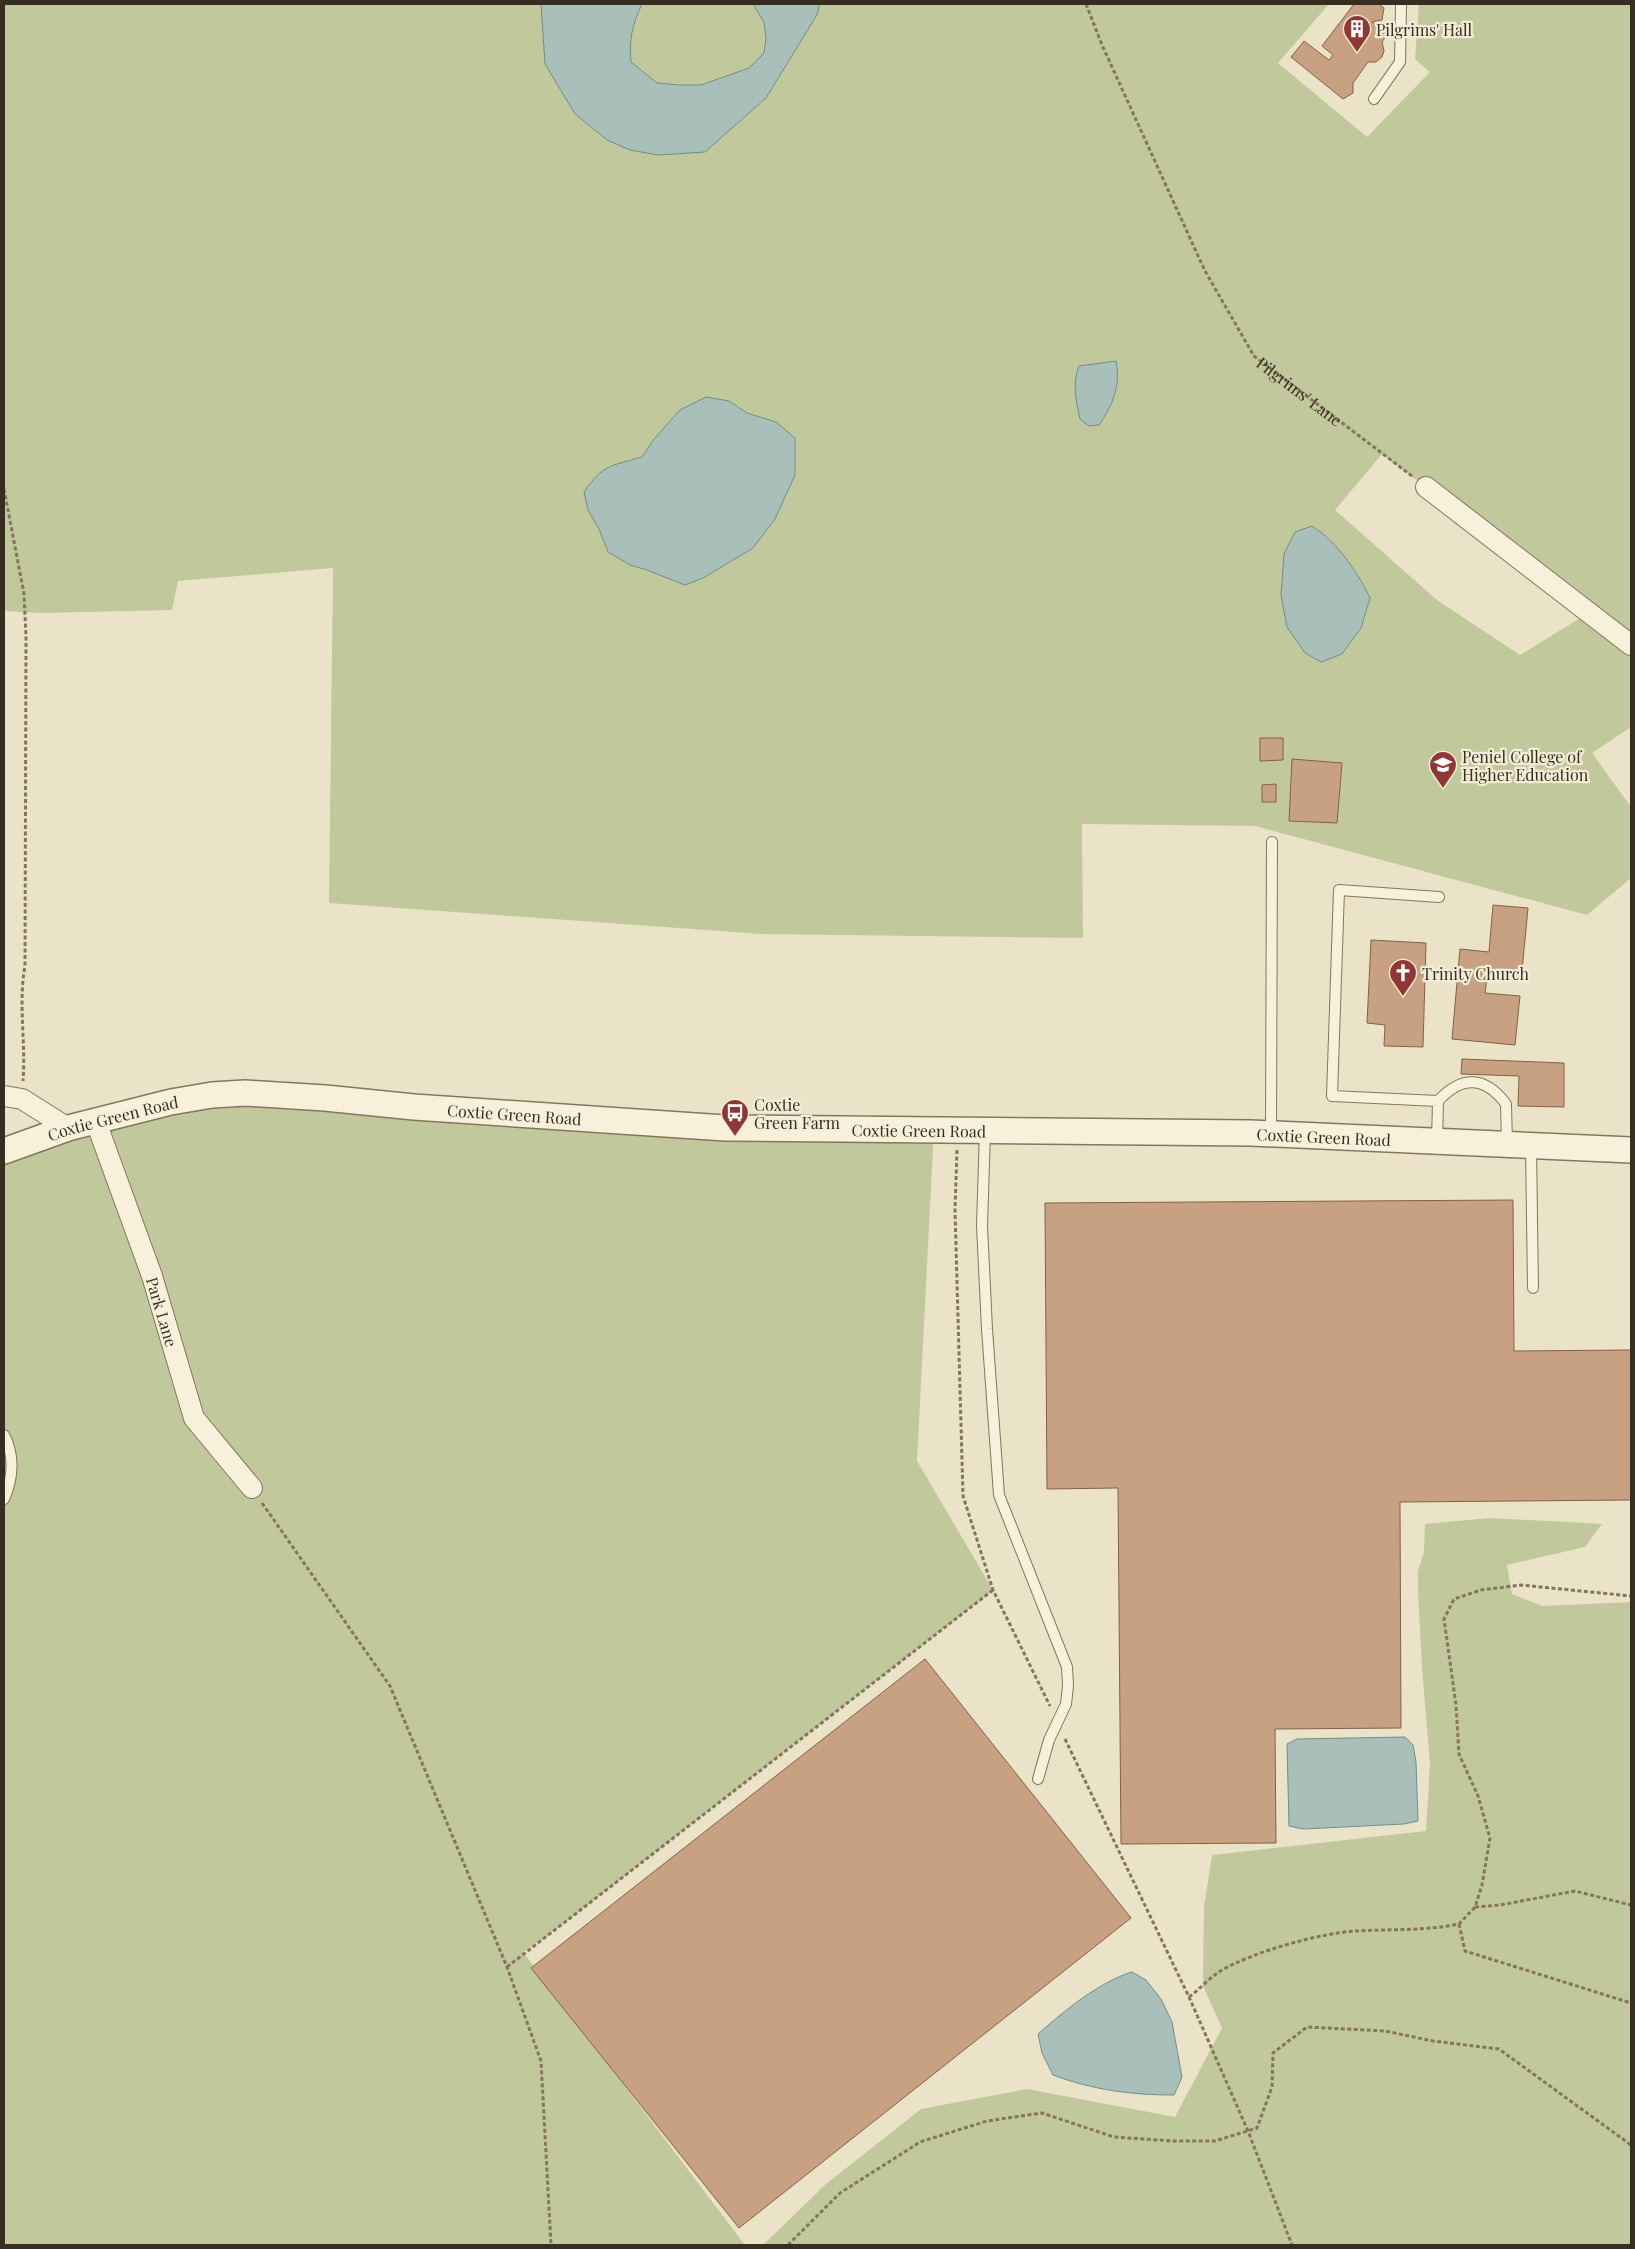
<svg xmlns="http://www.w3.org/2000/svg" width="1635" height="2249" font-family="'Playfair Display',serif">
	<rect width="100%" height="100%" fill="#ebe3c8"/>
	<path fill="#c1c99c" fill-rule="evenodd" d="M4,4H1329L1278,63L1367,137L1430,72L1415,59L1419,4H1631V727L1592,753L1631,807V878L1587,915L1255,826L1082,824L1083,938L761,934L329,903L333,568L178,581L172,610L40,613L4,611ZM1382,454L1590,612L1520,655L1437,600L1335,510Z
		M171,1102L934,1129L917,1461L993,1590L546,1937L523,1952L745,2245H4V1144Z
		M1490,1518L1602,1524L1585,1547L1507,1565L1512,1594L1542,1606L1631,1602V2245H763L826,2184L921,2109L1027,2089L1175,2117L1222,2028L1203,1986L1204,1907L1212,1855L1426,1831L1430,1765L1422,1668L1418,1591V1571L1424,1552L1425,1524Z"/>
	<path fill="#a9c0ba" stroke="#708e88" d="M541,4H642C632,25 629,39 631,62L657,83L679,85H701L749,68L764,53L766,38L764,22L753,4H819L818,13L766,98L705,152L658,155L630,150L607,140L575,114L545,64Z
		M1116,361C1121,386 1113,404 1099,425L1089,426L1080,419C1076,401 1072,384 1079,366Z
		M706,397L729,401L747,413L776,422L795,438V475L775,519L753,548L703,578L685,585L647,570L630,565L608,552L599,529L588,510L584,492C603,464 611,466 642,457L654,439L680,410Z
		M1312,526C1337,542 1357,571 1370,598L1361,628L1342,654L1321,662L1305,653L1287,627L1281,595L1284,554L1295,532Z
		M1405,1737L1413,1745L1416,1762L1418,1821L1404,1824L1303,1829L1289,1826L1287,1744L1297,1739Z
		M1132,1972L1146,1980L1161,1999L1172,2022L1182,2077L1174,2095C1132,2095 1093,2090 1053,2075L1042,2053L1038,2034C1064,2011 1099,1982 1132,1972Z"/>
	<path fill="#c7a181" stroke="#836146" d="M1354,4H1379L1384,8L1382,20L1372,22L1388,33L1382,42L1384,51L1382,57L1376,62H1368L1353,83V93L1343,99L1291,57L1304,41L1329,60L1333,55L1322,46Z
		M1260,738H1283V760L1260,761Z
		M1292,759L1342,763L1337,823L1289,821Z
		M1276,784V802H1262V785Z
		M1493,905L1528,908L1521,981L1487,978L1485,993L1520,996L1515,1045L1452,1039L1460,949L1489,952Z
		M1371,940L1426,943L1423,1047L1384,1046L1385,1025L1367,1023Z
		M1462,1059L1564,1063V1107L1518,1106L1519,1076L1461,1074Z
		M1513,1200L1514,1351L1631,1350V1500L1400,1502L1401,1728L1275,1729L1276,1843L1121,1844L1118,1488L1047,1489L1045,1203Z
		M925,1659L1131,1918L739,2228L531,1968Z"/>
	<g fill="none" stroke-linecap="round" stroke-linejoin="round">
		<defs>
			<path id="service" d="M1374,99L1400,62L1401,4
				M1438,1101C1462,1075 1485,1076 1506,1104L1507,1144
				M985,1131L982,1226L987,1329L999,1495L1067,1667L1068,1686L1066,1704L1049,1740L1038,1779
				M1271,1134L1272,842
				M1437,1141L1438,1101L1332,1096L1339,890L1439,897
				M1531,1146L1533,1288
				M4,1435C15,1455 13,1479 4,1499"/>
			<g id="minor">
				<path d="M1426,487L1631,645"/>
				<path d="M4,1096L22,1099L68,1128"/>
				<path id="s2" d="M96,1122L152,1276L194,1418L252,1488"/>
			</g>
			<g id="tertiary">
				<path id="s3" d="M4,1151L68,1128L171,1102L212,1095L245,1093L325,1098L414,1107L725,1128L1251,1133L1631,1150"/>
			</g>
		</defs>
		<use href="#service" stroke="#86755e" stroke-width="12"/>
		<use href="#minor" stroke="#86755e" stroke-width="22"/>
		<use href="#tertiary" stroke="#86755e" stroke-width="28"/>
		<g stroke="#86755e" stroke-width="3" stroke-dasharray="4 2.5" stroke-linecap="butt">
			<path id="s1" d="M1086,4L1102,45L1205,271L1254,356L1412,476"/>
			<path d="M4,489L24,594L26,636L25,966C18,1004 26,1042 23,1081"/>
			<path d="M957,1150L955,1210L963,1496L993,1590L1050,1706"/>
			<path d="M262,1503L390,1686L507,1967L541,2061L551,2245"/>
			<path d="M1065,1739L1189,1997L1248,2131L1292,2245"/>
			<path d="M1475,1907L1500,1905L1575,1891L1631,1905"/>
			<path d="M1459,1924L1465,1951L1631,2003"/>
			<path d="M507,1967L993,1590"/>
			<path d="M1189,1997C1200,1989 1210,1977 1222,1970C1253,1952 1320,1933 1356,1931C1391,1929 1425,1931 1459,1924L1475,1907L1482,1885L1490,1838L1478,1796L1459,1754L1456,1705L1444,1619L1454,1599L1481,1590L1521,1585L1631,1596"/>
			<path d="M788,2245L840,2193L920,2142L987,2121L1042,2113L1114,2137L1173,2141H1215L1257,2128L1272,2087L1273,2053L1307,2027L1385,2031L1433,2041L1499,2049L1631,2145"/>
		</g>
		<use href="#service" stroke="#f7f0db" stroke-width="10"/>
		<use href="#minor" stroke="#f7f0db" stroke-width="20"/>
		<use href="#tertiary" stroke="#f7f0db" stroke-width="25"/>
	</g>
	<defs>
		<symbol id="building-pin" viewBox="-11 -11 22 30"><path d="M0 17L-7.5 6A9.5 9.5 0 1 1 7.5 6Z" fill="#913733" stroke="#f3edd7"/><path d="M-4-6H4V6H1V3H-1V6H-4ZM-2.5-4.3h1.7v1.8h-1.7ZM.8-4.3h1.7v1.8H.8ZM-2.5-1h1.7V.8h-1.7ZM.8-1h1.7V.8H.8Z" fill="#fff"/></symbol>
		<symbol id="school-pin" viewBox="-11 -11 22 30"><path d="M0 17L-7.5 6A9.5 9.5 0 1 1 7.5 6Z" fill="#913733" stroke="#f3edd7"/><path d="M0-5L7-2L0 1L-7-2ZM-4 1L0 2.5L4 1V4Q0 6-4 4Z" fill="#fff"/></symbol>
		<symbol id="church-pin" viewBox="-11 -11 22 30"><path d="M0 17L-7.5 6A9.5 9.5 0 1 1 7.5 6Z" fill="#913733" stroke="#f3edd7"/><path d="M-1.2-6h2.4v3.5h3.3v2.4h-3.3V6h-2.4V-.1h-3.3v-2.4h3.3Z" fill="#fff"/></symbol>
		<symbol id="bus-pin" viewBox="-11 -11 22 30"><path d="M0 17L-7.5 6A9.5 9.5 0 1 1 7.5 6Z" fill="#913733" stroke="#f3edd7"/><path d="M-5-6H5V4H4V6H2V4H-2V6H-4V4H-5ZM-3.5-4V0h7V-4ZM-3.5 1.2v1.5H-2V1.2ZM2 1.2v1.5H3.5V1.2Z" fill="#fff"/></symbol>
	</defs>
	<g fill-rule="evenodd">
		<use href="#building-pin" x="1341" y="13" width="32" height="43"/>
		<use href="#school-pin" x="1427" y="749" width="32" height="43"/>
		<use href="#church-pin" x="1387" y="957" width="32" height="43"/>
		<use href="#bus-pin" x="719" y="1097" width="32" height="43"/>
	</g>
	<g text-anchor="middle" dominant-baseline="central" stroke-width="4.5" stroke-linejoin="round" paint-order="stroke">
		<g font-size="16" fill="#382d21" stroke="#f3edd7" text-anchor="start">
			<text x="1376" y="29">Pilgrims' Hall</text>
			<text x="1462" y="756">Peniel College of<tspan x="1462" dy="18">Higher Education</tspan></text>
			<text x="1422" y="973">Trinity Church</text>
			<text x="754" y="1104">Coxtie<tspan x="754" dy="18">Green Farm</tspan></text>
		</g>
		<g font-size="16" fill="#382d21" stroke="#f3edd7">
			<text stroke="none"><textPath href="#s1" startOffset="448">Pilgrims' Lane</textPath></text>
			<text stroke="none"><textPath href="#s3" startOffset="519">Coxtie Green Road</textPath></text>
			<text stroke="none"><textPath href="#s3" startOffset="114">Coxtie Green Road</textPath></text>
			<text stroke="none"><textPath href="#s3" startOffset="924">Coxtie Green Road</textPath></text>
			<text stroke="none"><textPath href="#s3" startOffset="1329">Coxtie Green Road</textPath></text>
			<text stroke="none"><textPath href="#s2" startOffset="201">Park Lane</textPath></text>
		</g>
	</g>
	<rect width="1635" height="2249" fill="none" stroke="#382d21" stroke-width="10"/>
</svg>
